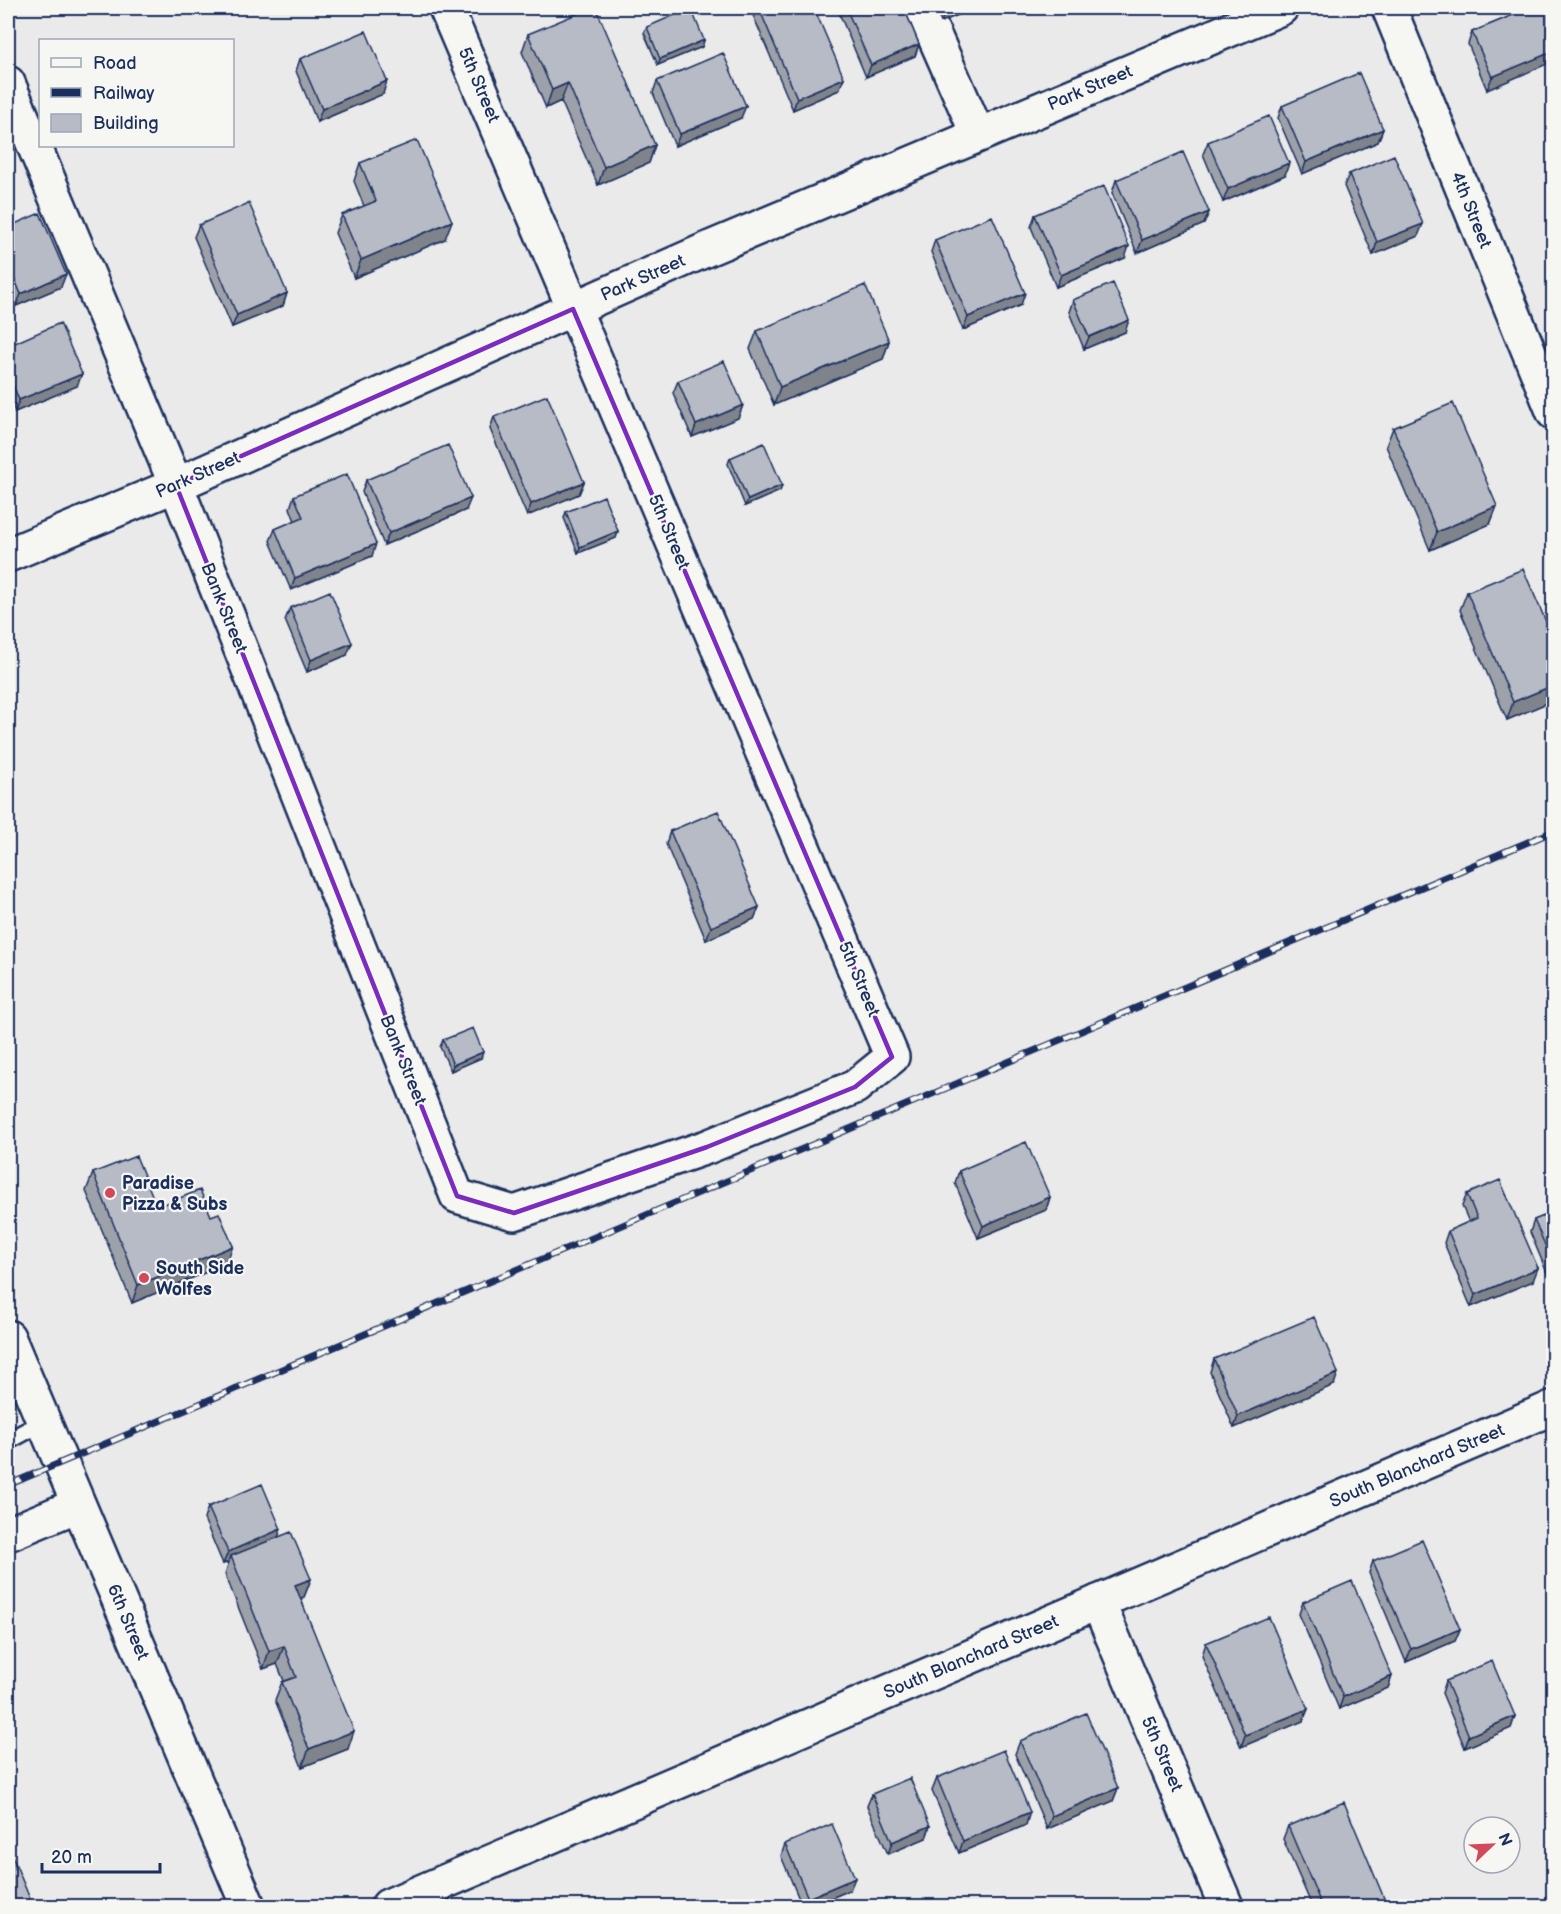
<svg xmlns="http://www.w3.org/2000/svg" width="1561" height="1914" font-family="'Balsamiq Sans',sans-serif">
	<rect width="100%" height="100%" fill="#e9eae9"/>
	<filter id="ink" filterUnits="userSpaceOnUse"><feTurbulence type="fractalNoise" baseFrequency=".0167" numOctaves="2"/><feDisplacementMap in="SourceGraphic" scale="12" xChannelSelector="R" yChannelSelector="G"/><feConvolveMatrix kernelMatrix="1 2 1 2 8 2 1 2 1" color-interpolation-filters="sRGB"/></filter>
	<g filter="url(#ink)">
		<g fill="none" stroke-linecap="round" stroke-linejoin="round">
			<defs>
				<path id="service" d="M8,1441L43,1422"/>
				<path id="minor" d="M922,8L978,135
					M1389,8L1554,413
					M8,83L176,485L457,1196L514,1213L707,1147L855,1087L892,1057L446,8
					M8,555L176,485L710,248L1281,8
					M8,1534L78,1505
					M1098,1602L1226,1906"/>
				<path id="tertiary" d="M8,1337L248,1906
					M388,1906L1554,1407"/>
			</defs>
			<use href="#service" stroke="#1b2f5e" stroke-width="21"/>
			<use href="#minor" stroke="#1b2f5e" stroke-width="38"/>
			<use href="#tertiary" stroke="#1b2f5e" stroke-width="38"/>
			<use href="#service" stroke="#f6f6f2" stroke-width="16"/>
			<use href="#minor" stroke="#f6f6f2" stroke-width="33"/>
			<use href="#tertiary" stroke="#f6f6f2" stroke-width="33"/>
			<defs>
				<path id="rail" d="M8,1485L1554,831"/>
			</defs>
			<use href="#rail" stroke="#1b2f5e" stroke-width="7"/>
			<use href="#rail" stroke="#f6f6f2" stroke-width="4.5" stroke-dasharray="14" stroke-linecap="butt"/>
		</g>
		<path fill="#9da1aa" stroke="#1b2f5e" stroke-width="1.5" d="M750,8H814L839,90L793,110Z
			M837,8H904L919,44L915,56L866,77Z
			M935,8H975L941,22Z
			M1530,8L1487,90L1468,44L1472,32Z
			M647,27L704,40L702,47L658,65L644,33Z
			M528,34L655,145L649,163L598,185L561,101L546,108L522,52Z
			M300,59L383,94L317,122L296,71Z
			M657,81L741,118L675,146L653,93Z
			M1282,106L1383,129L1378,142L1302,174L1278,118Z
			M1208,142L1285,175L1223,202L1203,154Z
			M360,163L445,239L354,278L335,233L342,215L364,206L354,181Z
			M1349,174L1418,236L1373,255L1344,186Z
			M1116,180L1209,212L1204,224L1137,253L1112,193Z
			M1035,215L1125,258L1056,287L1031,227Z
			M199,225L287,293L283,306L232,327L194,237Z
			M8,227L61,287L16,306L8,286Z
			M935,240L1021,305L963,330L931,252Z
			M1073,300L1125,332L1084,349L1069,312Z
			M757,331L889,341L883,359L774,405L750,349Z
			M8,346L77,386L15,412L8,395Z
			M678,381L743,405L738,418L692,437L673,393Z
			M494,417L584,482L579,494L527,516L490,429Z
			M1393,428L1497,506L1490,524L1430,550L1386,446Z
			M730,458L782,485L780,491L745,506L728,464Z
			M366,480L466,510L384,545L362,492Z
			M294,496L372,556L291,590L270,541L275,529L295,521L290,508Z
			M566,512L618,531L616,538L578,553L564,518Z
			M1467,592L1554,640V700L1507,720L1460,610Z
			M290,608L347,655L307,672L285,620Z
			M670,831L759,907L754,919L706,940L666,844Z
			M443,1040L481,1058L451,1071L440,1047Z
			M959,1171L1050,1197L1046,1210L978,1238L955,1183Z
			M93,1173L157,1207L211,1216L226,1264L132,1303L86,1191Z
			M1467,1194L1533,1281L1471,1307L1444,1243L1448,1231L1469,1222L1462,1206Z
			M1554,1212V1279L1550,1280L1530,1232L1534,1220Z
			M1214,1359L1334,1385L1234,1428L1210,1372Z
			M208,1507L278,1537L311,1579L304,1597L301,1598L348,1749L302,1767L275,1700L282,1682L284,1681L277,1664L263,1669L225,1574L229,1562L223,1564L204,1519Z
			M1554,1507V1529L1549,1520Z
			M1373,1561L1460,1629L1455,1641L1406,1662L1369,1573Z
			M1303,1602L1392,1676L1388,1688L1339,1709L1299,1614Z
			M1206,1643L1308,1709L1303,1721L1241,1747L1202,1656Z
			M1446,1681L1515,1716L1511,1728L1465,1748L1442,1693Z
			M1020,1741L1118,1788L1113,1801L1047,1829L1015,1754Z
			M937,1778L1026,1825L959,1853L932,1791Z
			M872,1794L930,1826L926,1838L888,1854L867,1806Z
			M1288,1826L1385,1906H1312L1283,1839Z
			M785,1844L850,1890L812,1906H802L781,1856Z"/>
		<path fill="#7f838b" stroke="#1b2f5e" stroke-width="1.5" d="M950,8H975L941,22L946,10Z
			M704,40L702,47L658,65L660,59Z
			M919,44L915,56L866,77L871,65Z
			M1554,51V61L1487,90L1492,77Z
			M844,78L839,90L793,110L797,98Z
			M387,81L383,94L317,122L322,109Z
			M568,83L561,101L546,108L552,90Z
			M746,106L741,118L675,146L680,134Z
			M1383,129L1378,142L1302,174L1306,162Z
			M655,145L649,163L598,185L604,167Z
			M1289,163L1285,175L1223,202L1228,189Z
			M1209,212L1204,224L1137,253L1142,240Z
			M452,221L445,239L354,278L361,260Z
			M1423,224L1418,236L1373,255L1377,242Z
			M1129,246L1125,258L1056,287L1061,275Z
			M66,274L61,287L16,306L21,294Z
			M287,293L283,306L232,327L237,315Z
			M1025,293L1021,305L963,330L968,317Z
			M1129,320L1125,332L1084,349L1089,337Z
			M889,341L883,359L774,405L780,387Z
			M82,374L77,386L15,412L19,400Z
			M743,405L738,418L692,437L696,425Z
			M584,482L579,494L527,516L531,504Z
			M782,485L780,491L745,506L748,500Z
			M471,498L466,510L384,545L389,533Z
			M1497,506L1490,524L1430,550L1437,532Z
			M618,531L616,538L578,553L580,547Z
			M376,544L372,556L291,590L295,578Z
			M352,643L347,655L307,672L311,660Z
			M1554,685V700L1507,720L1513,702Z
			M759,907L754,919L706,940L711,927Z
			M483,1052L481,1058L451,1071L453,1065Z
			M1050,1197L1046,1210L978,1238L983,1226Z
			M233,1246L226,1264L132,1303L138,1285Z
			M1538,1268L1533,1281L1471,1307L1475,1295Z
			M1554,1271V1279L1550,1280Z
			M1338,1373L1334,1385L1234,1428L1238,1416Z
			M281,1529L277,1541L231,1556L229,1562L223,1564L228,1552Z
			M311,1579L304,1597L289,1603L295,1585Z
			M1460,1629L1455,1641L1406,1662L1411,1649Z
			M284,1646L277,1664L263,1669L269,1651Z
			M1392,1676L1388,1688L1339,1709L1343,1697Z
			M1308,1709L1303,1721L1241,1747L1245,1735Z
			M1515,1716L1511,1728L1465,1748L1469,1736Z
			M354,1731L348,1749L302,1767L309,1749Z
			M1118,1788L1113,1801L1047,1829L1052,1816Z
			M1030,1812L1026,1825L959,1853L963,1841Z
			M930,1826L926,1838L888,1854L892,1842Z
			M855,1878L850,1890L812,1906H805L808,1898Z"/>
		<path fill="#b6bbc6" stroke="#1b2f5e" stroke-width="1.5" d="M591,8H596L655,145L604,167L568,83L552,90L528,34Z
			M691,8L704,40L660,59L647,27Z
			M759,8H814L844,78L797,98Z
			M846,8H904L919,44L871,65Z
			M1530,8H1553L1554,51L1492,77L1472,32Z
			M366,31L387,81L322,109L300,59Z
			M723,53L746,106L680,134L657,81Z
			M1359,73L1383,129L1306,162L1282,106Z
			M1269,116L1289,163L1228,189L1208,142Z
			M417,140L452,221L361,260L342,215L376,201L360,163Z
			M1183,152L1209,212L1142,240L1116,180Z
			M1394,155L1423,224L1377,242L1349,174Z
			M1104,186L1129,246L1061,275L1035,215Z
			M249,203L287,293L237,315L199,225Z
			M40,213L66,274L21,294L8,263V227Z
			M992,216L1025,293L968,317L935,240Z
			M1113,283L1129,320L1089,337L1073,300Z
			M865,285L889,341L780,387L757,331Z
			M60,323L82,374L19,400L8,372V346Z
			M724,361L743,405L696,425L678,381Z
			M547,395L584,482L531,504L494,417Z
			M1453,403L1497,506L1437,532L1393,428Z
			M764,443L782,485L748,500L730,458Z
			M448,445L471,498L389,533L366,480Z
			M347,474L376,544L295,578L275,529L303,517L294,496Z
			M604,496L618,531L580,547L566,512Z
			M1523,569L1554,640V685L1513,702L1467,592Z
			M330,591L352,643L311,660L290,608Z
			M718,811L759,907L711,927L670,831Z
			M473,1028L483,1052L453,1065L443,1040Z
			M1026,1142L1050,1197L983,1226L959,1171Z
			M136,1156L157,1207L200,1190L211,1216L219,1213L233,1246L138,1285L93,1173Z
			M1500,1180L1538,1268L1475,1295L1448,1231L1477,1218L1467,1194Z
			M1554,1212V1265L1534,1220Z
			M1314,1317L1338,1373L1238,1416L1214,1359Z
			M262,1484L281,1529L228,1552L208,1507Z
			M291,1532L311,1579L295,1585L354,1731L309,1749L282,1682L296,1677L284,1646L269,1651L231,1556Z
			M1422,1540L1460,1629L1411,1649L1373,1561Z
			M1352,1581L1392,1676L1343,1697L1303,1602Z
			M1269,1617L1308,1709L1245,1735L1206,1643Z
			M1492,1661L1515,1716L1469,1736L1446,1681Z
			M1086,1713L1118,1788L1052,1816L1020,1741Z
			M1004,1750L1030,1812L963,1841L937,1778Z
			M910,1778L930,1826L892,1842L872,1794Z
			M1344,1802L1386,1903L1377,1906H1322L1288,1826Z
			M832,1824L855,1878L808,1898L785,1844Z
			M8,1846L33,1906H8Z"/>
	</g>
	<path fill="none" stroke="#7b2cbf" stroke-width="4.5" stroke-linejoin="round" d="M573,309L892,1057L855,1087L707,1147L514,1213L457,1196L176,485Z"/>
	<g fill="#d1495b" stroke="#f6f6f2" stroke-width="2">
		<circle cx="110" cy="1193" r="6"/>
		<circle cx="144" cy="1278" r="6"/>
	</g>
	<g text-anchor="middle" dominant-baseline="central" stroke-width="4.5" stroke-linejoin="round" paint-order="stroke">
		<g font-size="18" fill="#1b2f5e" stroke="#f6f6f2">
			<text transform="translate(479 85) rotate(67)">5th Street</text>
			<text transform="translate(1090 88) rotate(-23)">Park Street</text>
			<text transform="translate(1471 210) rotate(68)">4th Street</text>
			<text transform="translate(643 278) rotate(-24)">Park Street</text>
			<text transform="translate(198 475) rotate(-24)">Park Street</text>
			<text transform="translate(669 532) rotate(67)">5th Street</text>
			<text transform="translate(224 608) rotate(68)">Bank Street</text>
			<text transform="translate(859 979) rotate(67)">5th Street</text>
			<text transform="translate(403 1060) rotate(68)">Bank Street</text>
			<text transform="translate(1417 1466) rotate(-23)">South Blanchard Street</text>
			<text transform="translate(128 1622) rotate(67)">6th Street</text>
			<text transform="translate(971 1657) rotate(-23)">South Blanchard Street</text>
			<text transform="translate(1162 1754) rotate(67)">5th Street</text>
		</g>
		<g font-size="18" font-weight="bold" fill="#1b2f5e" stroke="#f6f6f2" text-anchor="start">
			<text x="122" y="1183">Paradise<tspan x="122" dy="21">Pizza &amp; Subs</tspan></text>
			<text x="156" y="1268">South Side<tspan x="156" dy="21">Wolfes</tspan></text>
		</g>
	</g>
	<rect width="1561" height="1914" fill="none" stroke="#f6f6f2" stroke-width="30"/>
	<rect x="15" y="15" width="1531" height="1884" fill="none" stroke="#1b2f5e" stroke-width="2" filter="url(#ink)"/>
	<rect x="39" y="39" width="195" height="108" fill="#f6f6f2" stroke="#9ea6b7" stroke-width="1.5"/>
	<rect x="51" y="58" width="30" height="9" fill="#f6f6f2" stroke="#9ea6b7" stroke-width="1.5"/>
	<text x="93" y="69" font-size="18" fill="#1b2f5e">Road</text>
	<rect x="51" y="88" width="30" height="9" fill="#1b2f5e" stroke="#9ea6b7" stroke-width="1.5"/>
	<text x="93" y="99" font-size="18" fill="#1b2f5e">Railway</text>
	<rect x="51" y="114" width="30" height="18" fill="#b6bbc6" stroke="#9ea6b7" stroke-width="1.5"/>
	<text x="93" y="129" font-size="18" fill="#1b2f5e">Building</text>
	<g transform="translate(1492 1845) rotate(67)"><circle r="28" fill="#f6f6f2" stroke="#9ea6b7" stroke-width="1.5"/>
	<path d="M0-4.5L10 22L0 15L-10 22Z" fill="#d1495b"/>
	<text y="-9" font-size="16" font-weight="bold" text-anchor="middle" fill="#1b2f5e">N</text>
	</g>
	<path d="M42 1863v9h118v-9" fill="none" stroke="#1b2f5e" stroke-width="3"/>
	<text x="51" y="1863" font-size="18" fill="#1b2f5e" stroke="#f6f6f2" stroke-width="4.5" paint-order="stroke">20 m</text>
</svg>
